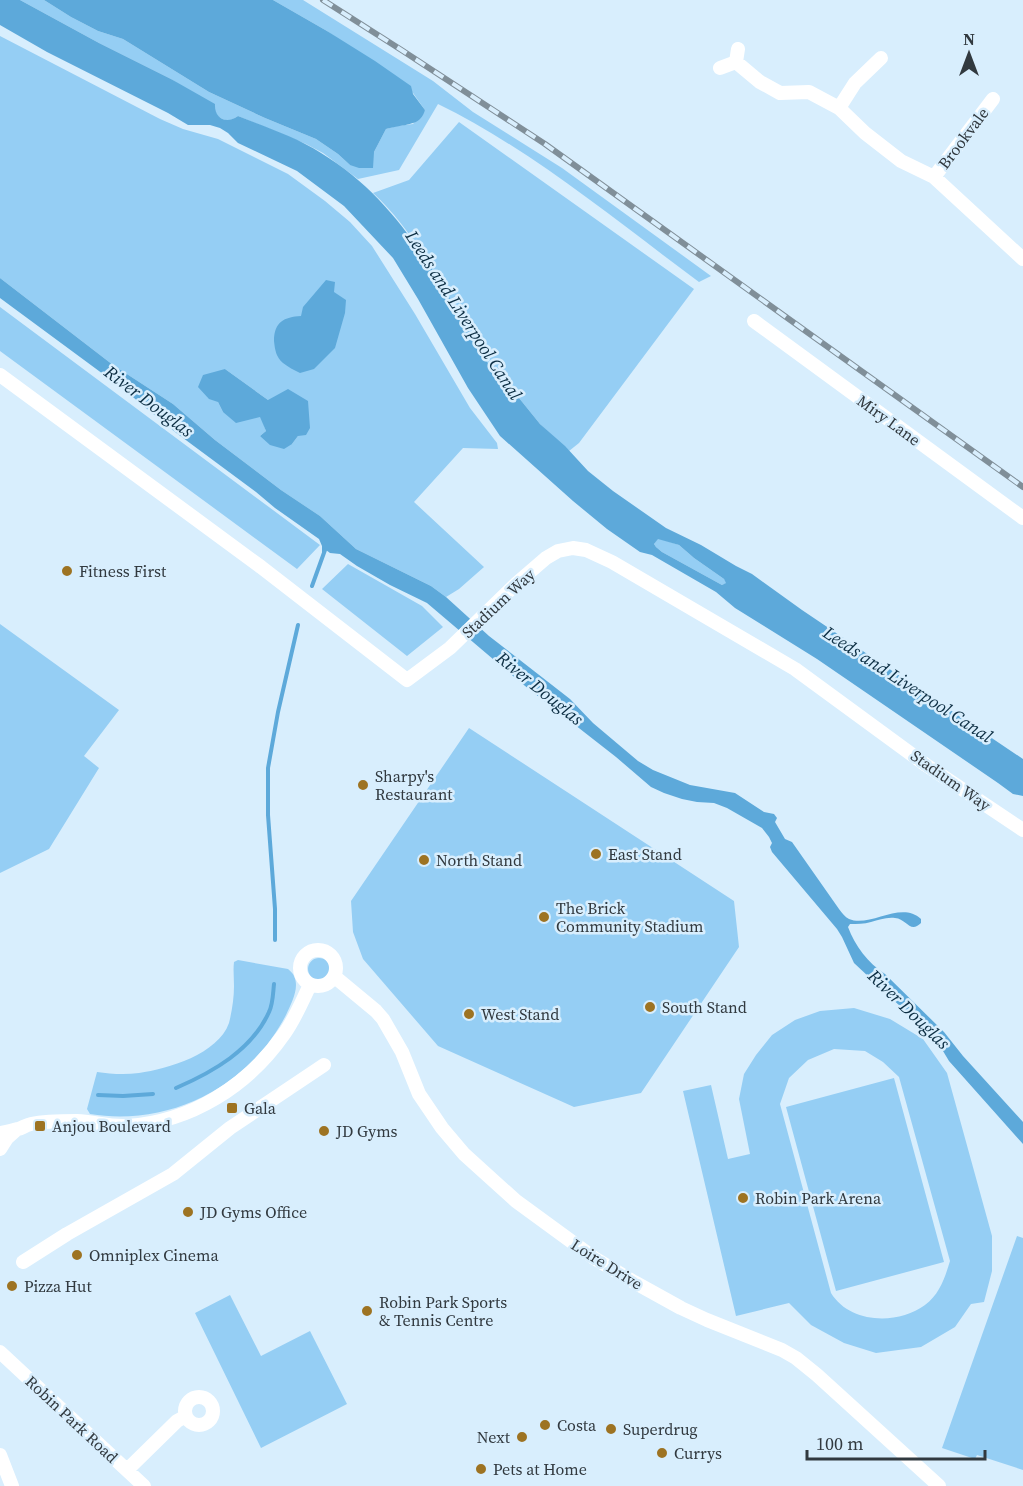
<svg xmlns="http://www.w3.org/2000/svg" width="1023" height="1486" font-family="'Source Serif 4',serif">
	<rect width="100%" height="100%" fill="#d8eefd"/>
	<path fill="#95cef4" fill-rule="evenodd" d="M20,0H44L71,17L98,31L123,39L209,92L265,118L316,139L338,154L350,165L374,152L386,129L397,126L413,124L425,110L413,93L327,31L273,0H303L433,81L473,112L562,168L711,276L699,282C615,220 532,150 438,104L399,170L358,179L323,153L306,144L238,116C228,124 217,120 214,108L171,79L99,43Z
		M0,36L160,119L183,129L218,139L288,174L325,201L350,222L372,246L415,314L470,408L497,443L498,449L463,448L414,502L484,567L459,589L446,597L431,586L356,549L320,516L281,490L215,440L173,404L113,365L0,278ZM225,369L268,400L298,436L292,444L260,436L266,431L261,417L223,412L218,402Z
		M459,122L694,289L579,443L569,451L540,424L519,398H509C492,373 477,348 462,322C437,277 412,229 373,193L409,180Z
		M0,307L320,545L297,569L0,351Z
		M658,538L679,545L694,558L724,579L727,583L722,585L662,552L656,547L654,544Z
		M348,564L422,606L443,627L407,656L322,589Z
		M0,624L119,710L84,756L99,768L49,849L0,873Z
		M469,728L734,901L739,947L641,1093L574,1107L438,1046L363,959L353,932L351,901Z
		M308 969a11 11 0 1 1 22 0a11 11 0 1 1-22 0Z
		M238,960L288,969C290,971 293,973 294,976C300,988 291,1004 286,1015C249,1087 169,1127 90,1114L87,1109L97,1072C110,1074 125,1075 139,1073C168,1069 218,1054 229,1023C232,1011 234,998 234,986C234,978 233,970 234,962Z
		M854,1008L890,1019L923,1039L947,1073L992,1236V1271L984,1302L971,1304L955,1327L921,1347L876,1353L844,1343L811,1325L789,1303L736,1316L683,1091L711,1085L728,1159L750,1154L739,1099L744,1074L756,1055L772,1035L795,1020L820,1011ZM834,1049L865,1051L883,1062L899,1077L950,1261C945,1277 940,1294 925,1305C898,1325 850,1324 831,1293L780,1104L789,1078L808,1060Z
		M894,1078L944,1262L836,1291L786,1107Z
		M1017,1236L1023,1238V1470L977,1455L975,1459L942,1448Z
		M230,1295L261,1356L310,1331L347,1404L261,1448L195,1313Z"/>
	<path fill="#5da9da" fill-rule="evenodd" d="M0,0H20L99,43L171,79L215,104C214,118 226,125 238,116C265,127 296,137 321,153C415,210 451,310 509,397L519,398L540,424L565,446L588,471L613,491L666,528L701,545L736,566L752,574L802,610L1023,759V796L1013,794L998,783L817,659L735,608L716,592L652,555L640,552L607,529L573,501L500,436L468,388L418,299L393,258L344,206L297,171L238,143L228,133L220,128L210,125H188L168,113L47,52L0,25ZM658,539L679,545L694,558L724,579L726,583L722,585L662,552L656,547L654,544Z
		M44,0H273L327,31L375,61L411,86L413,94L425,110C424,113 423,116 420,119C415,125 396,126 386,129L374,152L373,168H359L350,165L338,154L316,139L265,118L209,92L123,39L98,31L71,17Z
		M0,278L113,365L173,404L215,440L281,490L320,516L356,549L431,586L446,597L489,636L570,699L593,723L638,761L653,770L690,785L735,793L764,812L774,814L777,818L775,822L785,839L792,842L839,909C842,913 845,917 849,919C870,928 901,900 921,919V923C910,934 907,919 895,918C886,917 879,920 871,922C864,924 857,924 850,924L848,927C855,946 868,963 885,974L944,1032L963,1056L1023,1122V1144L949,1061L940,1046L934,1038L854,963L842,937L837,929L772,852L770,847L772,843L769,837L762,828L727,808L714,803L697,802L682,799L664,793L651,787L616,757L520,682L427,603L390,585L357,566L340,554L330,553L326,550L322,556V546L319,539L275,508L256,492L175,432L122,388L0,298Z
		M326,280L335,282L334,292L346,300L345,313L335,348L314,369L300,373C294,370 288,367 283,363C276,357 275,350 274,341C274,322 284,317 301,316L303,307Z
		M225,369L268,400L288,389L308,401L310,428L306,435L298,436L292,444L284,449L270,445L260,436L266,431L260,417L236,423L223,412L218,402L209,399L198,387L203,375Z"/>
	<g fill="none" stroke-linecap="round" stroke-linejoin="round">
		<path stroke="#5da9da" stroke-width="4" d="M312,586L325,550
			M275,940V909L268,815V768L278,712L298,625
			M176,1088C213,1072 252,1050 269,1012C273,1004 273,993 274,984
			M98,1095L123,1096L153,1094"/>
		<path stroke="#fff" stroke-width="14" d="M736,62L760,82L780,93L809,92L839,108L865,133L901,161L934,177L1023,259
			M720,68L736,62L738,49
			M839,108L855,83L881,58
			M934,177L993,99
			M754,321L1023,518
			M0,375L261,567L407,680L450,648L517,583L546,558L558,551L573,548L586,550L612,562L795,669L926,765L1023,830
			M300 968a18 18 0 1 1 36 0a18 18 0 1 1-36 0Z
			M335,977L376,1011L383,1019L402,1052L419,1094L442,1128L464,1154L516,1201L594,1258L634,1282L681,1308L707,1320L782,1350L796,1358L817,1375L939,1486
			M0,1133C6,1132 12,1131 18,1129C22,1128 26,1125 31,1124C45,1121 63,1121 77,1121C94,1122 110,1127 127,1126C191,1122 248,1086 284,1034C295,1019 302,1001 310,985
			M0,1149L7,1138L16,1130
			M23,1262L67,1234L173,1174L230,1128L324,1065
			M0,1352L144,1486
			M185 1411a14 14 0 1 1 28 0a14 14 0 1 1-28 0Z
			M0,1455L12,1486
			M127,1470L177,1421L186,1416"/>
		<defs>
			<path id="rail" d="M323,0L403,51L545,144L1023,487"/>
		</defs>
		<use href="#rail" stroke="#808f99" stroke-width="6"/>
		<use href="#rail" stroke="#d8eefd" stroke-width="4" stroke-dasharray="11" stroke-linecap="butt"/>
	</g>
	<g fill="#9d7322" stroke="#d8eefd" stroke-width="2">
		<circle cx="67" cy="571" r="6"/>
		<circle cx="363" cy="785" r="6"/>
		<circle cx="596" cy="854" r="6"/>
		<circle cx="424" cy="860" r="6"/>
		<circle cx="544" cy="917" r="6"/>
		<circle cx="650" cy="1007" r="6"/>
		<circle cx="469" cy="1014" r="6"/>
		<rect x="226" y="1102" width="12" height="12" rx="3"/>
		<rect x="34" y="1120" width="12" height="12" rx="3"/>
		<circle cx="324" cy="1131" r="6"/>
		<circle cx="743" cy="1198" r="6"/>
		<circle cx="188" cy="1212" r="6"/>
		<circle cx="77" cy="1255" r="6"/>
		<circle cx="12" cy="1286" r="6"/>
		<circle cx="367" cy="1311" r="6"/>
		<circle cx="545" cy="1425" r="6"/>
		<circle cx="611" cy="1429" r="6"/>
		<circle cx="522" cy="1437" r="6"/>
		<circle cx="662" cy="1453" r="6"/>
		<circle cx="481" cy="1469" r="6"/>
	</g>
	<g text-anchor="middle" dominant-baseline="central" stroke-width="5" stroke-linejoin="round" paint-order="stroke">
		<g font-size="16" fill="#31393f" stroke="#d8eefd">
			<text transform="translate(963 138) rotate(-53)">Brookvale</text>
			<text transform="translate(889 420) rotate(36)">Miry Lane</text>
			<text transform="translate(498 603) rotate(-43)">Stadium Way</text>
			<text transform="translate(951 780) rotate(35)">Stadium Way</text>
			<text transform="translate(607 1264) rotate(32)">Loire Drive</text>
			<text transform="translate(72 1419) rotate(43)">Robin Park Road</text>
		</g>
		<g font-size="16" fill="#31393f" stroke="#d8eefd" text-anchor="start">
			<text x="79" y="571">Fitness First</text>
			<text x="375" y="776">Sharpy's<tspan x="375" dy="18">Restaurant</tspan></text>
			<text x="608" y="854">East Stand</text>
			<text x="436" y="860">North Stand</text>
			<text x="556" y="908">The Brick<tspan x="556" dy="18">Community Stadium</tspan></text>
			<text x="662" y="1007">South Stand</text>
			<text x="481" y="1014">West Stand</text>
			<text x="244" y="1108">Gala</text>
			<text x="52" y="1126">Anjou Boulevard</text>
			<text x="336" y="1131">JD Gyms</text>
			<text x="755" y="1198">Robin Park Arena</text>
			<text x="200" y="1212">JD Gyms Office</text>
			<text x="89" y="1255">Omniplex Cinema</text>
			<text x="24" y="1286">Pizza Hut</text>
			<text x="379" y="1302">Robin Park Sports<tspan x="379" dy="18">&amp; Tennis Centre</tspan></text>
			<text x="557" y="1425">Costa</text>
			<text x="623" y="1429">Superdrug</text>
			<text x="510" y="1437" text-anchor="end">Next</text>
			<text x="674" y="1453">Currys</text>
			<text x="493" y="1469">Pets at Home</text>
		</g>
		<g font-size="18" font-style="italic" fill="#0c2e43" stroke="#d8eefd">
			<text transform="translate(464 315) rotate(57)">Leeds and Liverpool Canal</text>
			<text transform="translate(149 401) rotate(37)">River Douglas</text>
			<text transform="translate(908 684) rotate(33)">Leeds and Liverpool Canal</text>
			<text transform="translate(540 688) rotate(39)">River Douglas</text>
			<text transform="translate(909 1009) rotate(44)">River Douglas</text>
		</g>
	</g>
	<g transform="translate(969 54)" stroke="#d8eefd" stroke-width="4.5" paint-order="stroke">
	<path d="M0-4.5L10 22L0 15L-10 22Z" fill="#31393f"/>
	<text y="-9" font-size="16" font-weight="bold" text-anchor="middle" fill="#31393f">N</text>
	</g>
	<path d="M807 1450v9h178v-9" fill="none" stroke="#31393f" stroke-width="3"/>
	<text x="816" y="1450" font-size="18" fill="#31393f" stroke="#d8eefd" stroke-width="4.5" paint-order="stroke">100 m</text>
</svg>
